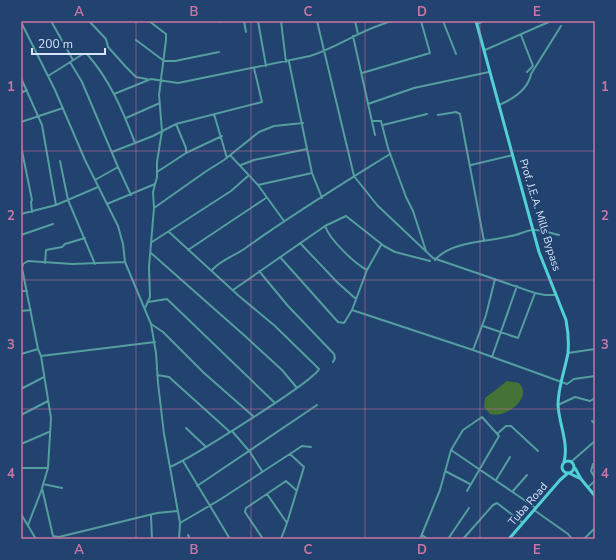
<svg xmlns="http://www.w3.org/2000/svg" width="616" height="560" font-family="'Nunito Sans',sans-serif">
	<rect width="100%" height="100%" fill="#22426f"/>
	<path fill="#457235" d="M507,381L519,383C534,399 503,419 490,414L484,407L485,398Z"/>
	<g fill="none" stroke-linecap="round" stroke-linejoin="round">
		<path stroke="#549ea0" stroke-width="2" d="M51,21L73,60
			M89,21L106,39L108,47L126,67L136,77L147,79
			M244,21L246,32
			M258,21L266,66
			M281,21L286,62
			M317,21L354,176L377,205L433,258L535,293L545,295H555
			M355,21L358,34
			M443,21L456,54
			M21,22L55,90L85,160L118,226L123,244L125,262L151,324L156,353L158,383L164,434L180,523L179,539
			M219,22L221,21
			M477,24L484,21
			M521,35L533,66L527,72
			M353,36L375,135
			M136,40L164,61H175L219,52
			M485,50L551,21
			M70,62L82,82L118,167L131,195
			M289,62L312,173L322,198
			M362,73L430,53L421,21
			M48,76L83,54H87C110,80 123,111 135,143
			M21,78L42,125L56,205
			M21,93L27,90
			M114,94L151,79L178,83L310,56C339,47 363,28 393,21
			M368,104L414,88L489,72
			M499,105C513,99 528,90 531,74L561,26
			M214,114L227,158
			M438,115L456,112L460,114L484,241
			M126,118L160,103
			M372,121H381L388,148L406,197L413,211L426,251
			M21,122L63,108
			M176,124L262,102L254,68
			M383,125L427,114
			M21,146L32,200L31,202L32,212
			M112,152L153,136L176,124L186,148V153L157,172
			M186,153L222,136
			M230,155L258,185L284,221
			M60,161L68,200L95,264
			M241,165L254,160L307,149
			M471,165L513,155
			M95,180L118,167
			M258,185L312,173
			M107,204L155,184
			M154,208L205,172L224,160L259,132L274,126L303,123
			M21,214L56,205L98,187
			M325,226C330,240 354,263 367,270
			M169,232L239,296L275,326L319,369C313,382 189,459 170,467
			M21,235L53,224
			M152,242L231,191L248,176
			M300,243L338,283L356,299
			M188,250L266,198
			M151,253L245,336L282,370L297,388
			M280,257L338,322L344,323L352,310L367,270L381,245
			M435,260C451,241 487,242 511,236C518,235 525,231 532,230C541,229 550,233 559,235
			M125,262L72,264L28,261L23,264L22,268L38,349L41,356L51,418L48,468L42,488L53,536L59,537L157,513L177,511
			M45,263L46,250L62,247L65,244L85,238
			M212,270C222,259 235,256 247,247C293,214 342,184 390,154
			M259,271L288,306L334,354L335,358L333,362
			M233,290L325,226L346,216L384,246L395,252L430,261
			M21,291H27
			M148,302L167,299L275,403
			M145,308L150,297L149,267L154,208L153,192L157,177V162L162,131L159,95L166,40V34L149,21
			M352,310L473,350L567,384L574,379L595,376
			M21,311L31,310
			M151,324L163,332L204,373L253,416
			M483,326L518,338L535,293
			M473,350L486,315L495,279
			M568,353L595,349
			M21,354L38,349
			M41,356L155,342
			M492,357L517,286
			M157,375L169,377L230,432
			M21,389L44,377
			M558,405L575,397L590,401L595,398
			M21,415L48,401
			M592,421L595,424
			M186,428L206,447
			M232,431L250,452L262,471
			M497,434L506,426H511L538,451
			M21,444L49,432
			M451,450L536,508
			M183,461L230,539
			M572,461L595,441
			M593,464L591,471L595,478
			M21,468H48
			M445,471L470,484
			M496,480L510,457
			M43,484L62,488
			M197,486L317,405
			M588,487L595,481
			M513,491L527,475
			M267,494L287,523L281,539
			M534,510L568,534L572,539
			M21,514L36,539
			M151,515L152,539
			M180,523L221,499L299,448L302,446L311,447
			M287,523L304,467L290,454
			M28,525L42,489
			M188,535L190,539
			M422,535L428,539
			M263,539L245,512L246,508L286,481L296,490
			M420,539L440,490L451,450L463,430L482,417L499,436L467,491
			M448,539L469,508
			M463,539L493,505L497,503L523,523
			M584,539L594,529"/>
		<path stroke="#51d1d5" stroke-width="3" d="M476,21L539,252L566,320C568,331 569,342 568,353C565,370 558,387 558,405C559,424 569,443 564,462
			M562 467a6 6 0 1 1 12 0a6 6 0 1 1-12 0Z
			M575,468L581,479L595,496
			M569,473L579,478
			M509,539L560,480L568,473"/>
	</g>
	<path fill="none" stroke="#cb74a3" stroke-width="1" stroke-opacity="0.55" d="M136,21V539M251,21V539M365,21V539M480,21V539M21,151H595M21,280H595M21,409H595"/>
	<g text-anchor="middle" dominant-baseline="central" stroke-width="3" stroke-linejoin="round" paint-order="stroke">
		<g font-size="11" fill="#d6e5fb" stroke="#22426f">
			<text transform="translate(540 215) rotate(73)">Prof. J.E.A. Mills Bypass</text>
			<text transform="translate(528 504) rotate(-49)">Tuba Road</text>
		</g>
	</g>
	<rect width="616" height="560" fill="none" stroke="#22426f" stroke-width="44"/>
	<path d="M32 48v6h73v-6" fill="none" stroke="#d6e5fb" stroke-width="2"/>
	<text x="38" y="48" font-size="12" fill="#d6e5fb" stroke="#22426f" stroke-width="3" paint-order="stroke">200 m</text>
	<rect x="22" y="22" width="572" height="516" fill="none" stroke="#cb74a3" stroke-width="1.5"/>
	<g font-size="13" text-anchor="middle" font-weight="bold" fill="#cb74a3">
		<text x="79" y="16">A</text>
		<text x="194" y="16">B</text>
		<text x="308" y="16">C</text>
		<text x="422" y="16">D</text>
		<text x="537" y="16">E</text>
		<text x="11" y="91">1</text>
		<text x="605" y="91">1</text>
		<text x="11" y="220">2</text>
		<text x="605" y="220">2</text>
		<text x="11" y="349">3</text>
		<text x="605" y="349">3</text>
		<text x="11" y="478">4</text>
		<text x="605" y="478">4</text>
		<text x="79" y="554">A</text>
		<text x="194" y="554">B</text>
		<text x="308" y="554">C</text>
		<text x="422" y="554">D</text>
		<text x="537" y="554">E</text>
	</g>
</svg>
